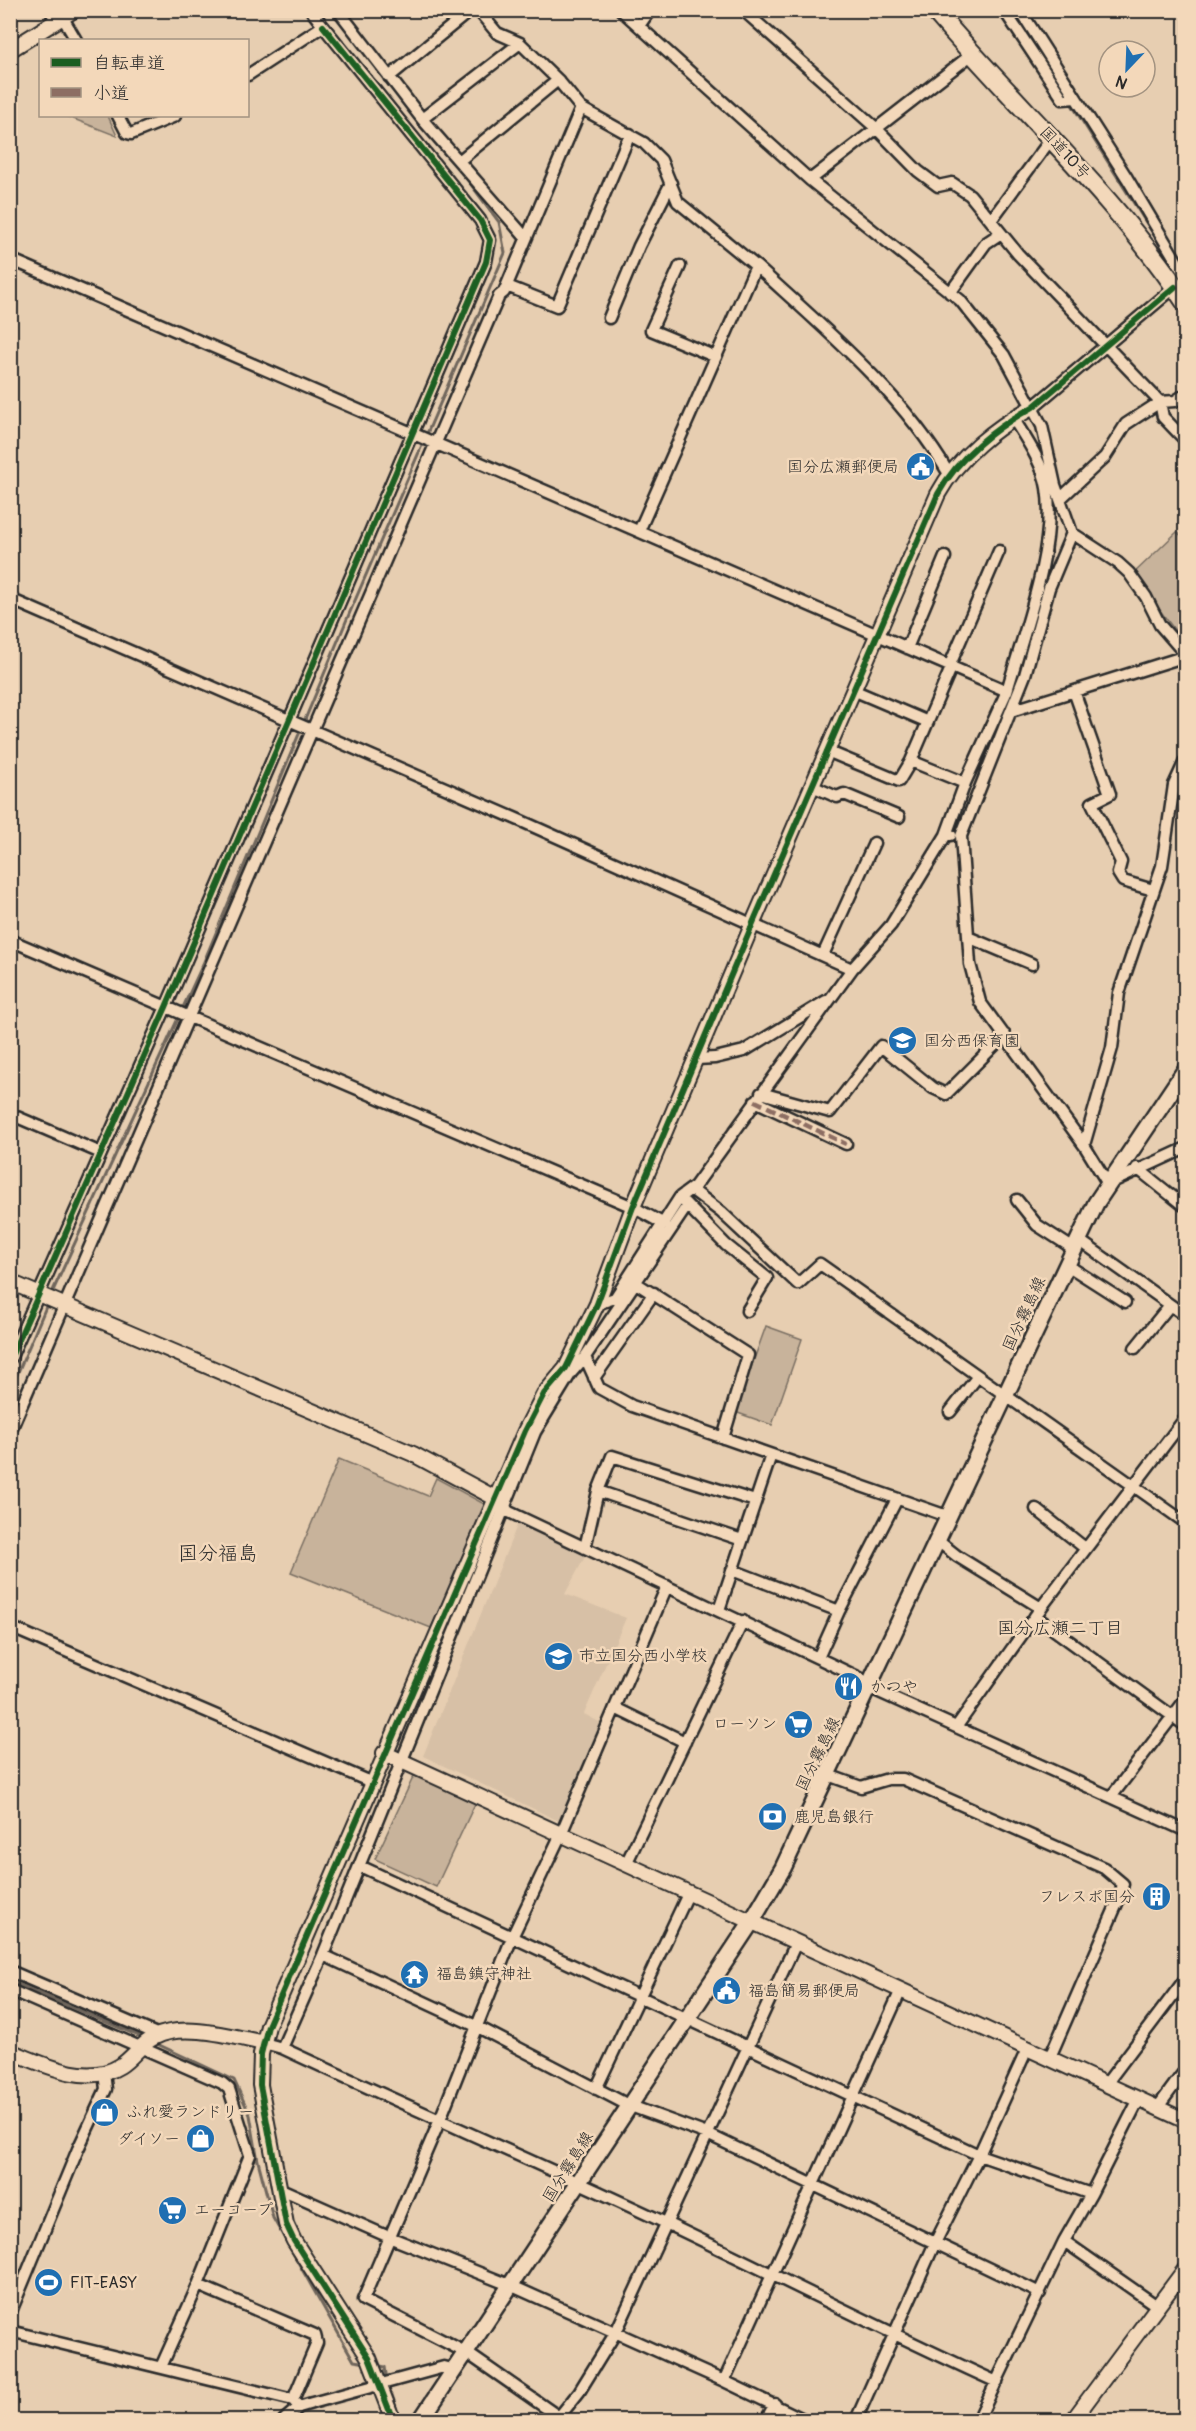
<svg xmlns="http://www.w3.org/2000/svg" width="1196" height="2431" font-family="Pangolin,'Klee One',sans-serif">
	<rect width="100%" height="100%" fill="#e7ceb1"/>
	<filter id="ink" filterUnits="userSpaceOnUse"><feTurbulence type="fractalNoise" baseFrequency=".0167" numOctaves="2"/><feDisplacementMap in="SourceGraphic" scale="12" xChannelSelector="R" yChannelSelector="G"/><feConvolveMatrix kernelMatrix="1 2 1 2 8 2 1 2 1" color-interpolation-filters="sRGB"/></filter>
	<g filter="url(#ink)">
		<path fill="#d7c0a6" d="M518,1523L587,1553L565,1594L626,1618L584,1714L605,1725L559,1821L423,1756Z"/>
		<path fill="#c8b39b" stroke="#7a6f63" stroke-width="1.5" d="M66,116H108L117,136Z
			M1177,532L1185,539V644L1133,574Z
			M766,1326L802,1339L772,1425L735,1412Z
			M339,1459L428,1496L436,1478L486,1505L431,1628L291,1572Z
			M418,1767L479,1795L436,1887L375,1859Z"/>
		<g fill="none" stroke-linecap="round" stroke-linejoin="round">
			<path stroke="#6f665c" stroke-width="3" d="M1069,100L1186,286
				M51,1295L203,964L347,619L505,253L499,222L461,171
				M10,1391L48,1302
				M10,1981L144,2038
				M153,2042L234,2080L250,2115L258,2161L273,2218L354,2361L367,2363
				M376,2365L385,2367L386,2374
				M392,2395L396,2407"/>
			<defs>
				<path id="street" d="M50,10L57,21
					M338,10L422,119L526,238
					M478,10L497,33L520,43L558,80L581,108L644,143L661,160L678,202L756,266
					M621,10L810,180L960,300L1004,355L1042,426L1055,485L1072,533L1118,563L1129,573L1146,597L1160,625L1186,655
					M743,10L877,129L918,171L938,186L952,183L970,195L1018,254L1160,402L1163,417L1186,441
					M1004,10L1063,99L1076,98
					M1020,10L1127,178L1186,277
					M63,18L76,40
					M639,26L650,10
					M248,75L323,26L311,10
					M389,77L471,10
					M118,116L127,133L131,134L175,116
					M422,119L520,43
					M459,161L558,80
					M810,180L971,55
					M992,219L1051,139
					M10,259L1007,691L965,783L946,835
					M680,266L651,330L716,357
					M507,286L557,306L630,134
					M950,293L986,243L1001,233
					M609,318L639,246L671,183
					M1033,407L1175,287
					M1060,499L1105,457L1126,424L1160,402L1175,401L1186,394
					M639,531L756,266C826,330 900,391 949,474
					M1072,533L1049,588L1025,675L961,836L970,964L980,1002L1084,1145L1108,1184L1186,1148
					M10,599L519,820L852,969
					M907,648L945,557
					M949,667L999,551
					M951,668L911,761L965,783
					M853,690L928,722
					M1007,691C1023,634 1057,547 1047,488C1043,463 1026,439 1013,418
					M1074,691L1110,794L1092,803L1121,862L1118,873L1123,881L1153,890
					M1011,711L1186,656
					M827,751L899,781L911,761
					M812,786L837,797L844,794L899,817
					M968,937L1032,964
					M10,940L633,1207L664,1224
					M823,955L874,843
					M697,1059L715,1058L744,1051L826,1001
					M761,1093L830,1112L881,1046L933,1088L946,1094L1005,1035
					M755,1101L846,1144
					M10,1114L101,1153
					M1084,1145L1112,1048L1119,993L1162,866L1174,785L1186,759
					M1137,1168L1183,1205
					M691,1189L721,1212L798,1284L820,1264L1186,1523
					M1017,1200L1037,1225L1074,1249
					M684,1202L726,1245L767,1278L747,1311
					M1079,1240L1186,1316
					M1067,1265L1125,1302
					M636,1283L748,1355L723,1438
					M597,1304L615,1298L680,1197L695,1186L852,969L891,925L946,835H951
					M1135,1348L1170,1305
					M585,1357L687,1206
					M10,1359L166,1007L486,262L490,240L480,220L323,26
					M594,1378L654,1293
					M950,1412L978,1376
					M10,1432L499,296L504,292L581,108
					M598,1491L742,1540
					M1036,1509L1085,1548
					M505,1510L818,1658L860,1678L870,1688L1186,1831
					M938,1541L957,1556L1041,1608L957,1726
					M585,1548L598,1491L612,1456L755,1501
					M732,1570L839,1611
					M719,1610L771,1455
					M1037,1613L1186,1417
					M1035,1616L1186,1726
					M10,1627L371,1782
					M818,1658L839,1611L897,1499
					M615,1708L685,1742
					M828,1775L861,1787L888,1779H903L1104,1868L1123,1884L1119,1899L1050,2057
					M1111,1797L1186,1699
					M626,1864L743,1621
					M360,1866L979,2155L1091,2194
					M323,1955L476,2026L628,2105L707,2134L1040,2293
					M10,1971L159,2035
					M10,1990L222,2083L229,2089L250,2155L198,2285L161,2367
					M264,2043L282,2048C410,2108 541,2164 670,2225C779,2277 886,2332 997,2382
					M282,2048L323,1955L535,1432L571,1373L585,1357L599,1388L632,1406L950,1517
					M1106,2084L1186,1978
					M596,2089L688,1894
					M1158,2107L1186,2069
					M281,2189L389,2237L512,2286L724,2381L805,2420
					M1064,2241L1157,2306
					M198,2285L315,2335L317,2343L293,2400
					M10,2314L78,2149L106,2089L104,2073
					M10,2331L293,2400L299,2407
					M724,2381L901,1990
					M559,2417L579,2392L616,2332L796,1943
					M284,2420L299,2407L312,2403L444,2367L456,2370
					M557,2420L559,2417L467,2353L363,2300L439,2122L513,1935L561,1834L667,1586
					M766,2420L775,2404
					M856,2420L934,2245L979,2155L1028,2047
					M978,2420L1064,2241L1091,2194L1139,2099"/>
				<path id="secondary" d="M10,50L74,10
					M10,1282L413,1454L497,1499L505,1510
					M384,1753L1186,2121
					M10,2051C42,2064 87,2087 120,2066C133,2058 141,2043 155,2037C183,2022 234,2037 264,2043
					M393,2420L369,2358L294,2241L286,2224L260,2085L261,2054L268,2026L525,1431L544,1394L566,1368L597,1304L633,1207L753,923L938,494C958,457 996,427 1033,407
					M1073,2420L1186,2268"/>
				<path id="primary" d="M421,2420L752,1921L783,1868L1096,1203L1186,1069"/>
				<path id="highway" d="M934,10C1018,109 1114,194 1186,303"/>
			</defs>
			<use href="#street" stroke="#2b2b2b" stroke-width="15"/>
			<use href="#secondary" stroke="#2b2b2b" stroke-width="18"/>
			<use href="#primary" stroke="#2b2b2b" stroke-width="20"/>
			<use href="#highway" stroke="#2b2b2b" stroke-width="22"/>
			<use href="#street" stroke="#f3d8ba" stroke-width="10"/>
			<use href="#secondary" stroke="#f3d8ba" stroke-width="14"/>
			<use href="#primary" stroke="#f3d8ba" stroke-width="15"/>
			<use href="#highway" stroke="#f3d8ba" stroke-width="18"/>
			<path stroke="#8d6e63" stroke-width="4.5" stroke-dasharray="9 4.5" stroke-linecap="butt" d="M755,1101L846,1144"/>
			<defs>
				<path id="cycleway" d="M10,1359L166,1007L486,262L490,240L480,220L323,26
					M393,2420L369,2358L294,2241L286,2224L260,2085L261,2054L268,2026L525,1431L544,1394L566,1368L597,1304L633,1207L753,923L938,494C958,457 996,427 1033,407L1175,287"/>
			</defs>
			<use href="#cycleway" stroke="#f3d8ba" stroke-width="10"/>
			<use href="#cycleway" stroke="#1b5e20" stroke-width="6"/>
		</g>
	</g>
	<defs>
		<symbol id="civic-disc" viewBox="-11 -11 22 22"><circle r="9.5" fill="#1f6fb2" stroke="#f3d8ba"/><path d="M-.6-6.5H3V-4.5H.6V-3L4-1V1h2V6H-6V1h2V-1L-.6-3ZM-1.2 2.5V6h2.4V2.5Z" fill="#fff"/></symbol>
		<symbol id="school-disc" viewBox="-11 -11 22 22"><circle r="9.5" fill="#1f6fb2" stroke="#f3d8ba"/><path d="M0-5L7-2L0 1L-7-2ZM-4 1L0 2.5L4 1V4Q0 6-4 4Z" fill="#fff"/></symbol>
		<symbol id="restaurant-disc" viewBox="-11 -11 22 22"><circle r="9.5" fill="#1f6fb2" stroke="#f3d8ba"/><path d="M-5-6h1v4h1v-4h1v4h1v-4h1v5L-1.5 .5V6h-2V.5L-5-1ZM5-6V6H3V1.5H1.5Q1.5-4 5-6Z" fill="#fff"/></symbol>
		<symbol id="supermarket-disc" viewBox="-11 -11 22 22"><circle r="9.5" fill="#1f6fb2" stroke="#f3d8ba"/><path d="M-6-5.5h2.5l.6 2H6L4.5 2H-2.5L-4.4-4H-6ZM-1.5 3.2a1.3 1.3 0 1 0 .1 0ZM3 3.2a1.3 1.3 0 1 0 .1 0Z" fill="#fff"/></symbol>
		<symbol id="bank-disc" viewBox="-11 -11 22 22"><circle r="9.5" fill="#1f6fb2" stroke="#f3d8ba"/><path d="M-6-4H6V4H-6ZM0-2.3a2.3 2.3 0 1 0 0 4.6a2.3 2.3 0 1 0 0-4.6Z" fill="#fff"/></symbol>
		<symbol id="building-disc" viewBox="-11 -11 22 22"><circle r="9.5" fill="#1f6fb2" stroke="#f3d8ba"/><path d="M-4-6H4V6H1V3H-1V6H-4ZM-2.5-4.3h1.7v1.8h-1.7ZM.8-4.3h1.7v1.8H.8ZM-2.5-1h1.7V.8h-1.7ZM.8-1h1.7V.8H.8Z" fill="#fff"/></symbol>
		<symbol id="temple-disc" viewBox="-11 -11 22 22"><circle r="9.5" fill="#1f6fb2" stroke="#f3d8ba"/><path d="M0-6L5-2H3V0L6.5 2.5H4V6H1.5V3h-3V6H-4V2.5H-6.5L-3 0V-2H-5Z" fill="#fff"/></symbol>
		<symbol id="shop-disc" viewBox="-11 -11 22 22"><circle r="9.5" fill="#1f6fb2" stroke="#f3d8ba"/><path d="M-5-2.5h2.3a2.7 3.5 0 0 1 5.4 0H5L5.5 6h-11ZM-1.5-2.5h3a1.5 2.3 0 0 0-3 0Z" fill="#fff"/></symbol>
		<symbol id="stadium-disc" viewBox="-11 -11 22 22"><circle r="9.5" fill="#1f6fb2" stroke="#f3d8ba"/><path d="M0-5a6.5 5 0 1 0 0 10a6.5 5 0 1 0 0-10ZM-3.5-1.8h7v3.6h-7Z" fill="#fff"/></symbol>
	</defs>
	<g fill-rule="evenodd">
		<use href="#civic-disc" x="904" y="450" width="33" height="33"/>
		<use href="#school-disc" x="886" y="1024" width="33" height="33"/>
		<use href="#school-disc" x="542" y="1640" width="33" height="33"/>
		<use href="#restaurant-disc" x="832" y="1670" width="33" height="33"/>
		<use href="#supermarket-disc" x="782" y="1708" width="33" height="33"/>
		<use href="#bank-disc" x="756" y="1800" width="33" height="33"/>
		<use href="#building-disc" x="1140" y="1880" width="33" height="33"/>
		<use href="#temple-disc" x="398" y="1958" width="33" height="33"/>
		<use href="#civic-disc" x="710" y="1974" width="33" height="33"/>
		<use href="#shop-disc" x="88" y="2096" width="33" height="33"/>
		<use href="#shop-disc" x="184" y="2122" width="33" height="33"/>
		<use href="#supermarket-disc" x="156" y="2194" width="33" height="33"/>
		<use href="#stadium-disc" x="32" y="2266" width="33" height="33"/>
	</g>
	<g text-anchor="middle" dominant-baseline="central" stroke-width="5" stroke-linejoin="round" paint-order="stroke">
		<g font-size="16" fill="#2b2b2b" stroke="#f3d8ba">
			<text transform="translate(1065 153) rotate(47)">国道10号</text>
			<text transform="translate(1024 1314) rotate(-65)">国分霧島線</text>
			<text transform="translate(818 1754) rotate(-64)">国分霧島線</text>
			<text transform="translate(568 2167) rotate(-58)">国分霧島線</text>
		</g>
		<g font-size="16" fill="#2b2b2b" stroke="#f3d8ba" text-anchor="start">
			<text x="899" y="467" text-anchor="end">国分広瀬郵便局</text>
			<text x="924" y="1041">国分西保育園</text>
			<text x="579" y="1656">市立国分西小学校</text>
			<text x="870" y="1687">かつや</text>
			<text x="777" y="1724" text-anchor="end">ローソン</text>
			<text x="794" y="1817">鹿児島銀行</text>
			<text x="1135" y="1897" text-anchor="end">フレスポ国分</text>
			<text x="436" y="1974">福島鎮守神社</text>
			<text x="748" y="1991">福島簡易郵便局</text>
			<text x="126" y="2112">ふれ愛ランドリー</text>
			<text x="180" y="2139" text-anchor="end">ダイソー</text>
			<text x="194" y="2210">エーコープ</text>
			<text x="70" y="2283">FIT-EASY</text>
		</g>
		<g font-size="18" fill="#2b2b2b" stroke="#f3d8ba">
			<text x="1060" y="1628">国分広瀬二丁目</text>
		</g>
		<g font-size="20" fill="#2b2b2b" stroke="#f3d8ba">
			<text x="218" y="1553">国分福島</text>
		</g>
	</g>
	<rect width="1196" height="2431" fill="none" stroke="#f3d8ba" stroke-width="36"/>
	<rect x="18" y="18" width="1160" height="2395" fill="none" stroke="#2b2b2b" stroke-width="2" filter="url(#ink)"/>
	<rect x="39" y="39" width="210" height="78" fill="#f3d8ba" stroke="#a39381" stroke-width="1.5"/>
	<rect x="51" y="58" width="30" height="9" fill="#1b5e20" stroke="#a39381" stroke-width="1.5"/>
	<text x="93" y="69" font-size="18" fill="#2b2b2b">自転車道</text>
	<rect x="51" y="88" width="30" height="9" fill="#8d6e63" stroke="#a39381" stroke-width="1.5"/>
	<text x="93" y="99" font-size="18" fill="#2b2b2b">小道</text>
	<g transform="translate(1127 69) rotate(203)"><circle r="28" fill="#f3d8ba" stroke="#a39381" stroke-width="1.5"/>
	<path d="M0-4.5L10 22L0 15L-10 22Z" fill="#1f6fb2"/>
	<text y="-9" font-size="16" font-weight="bold" text-anchor="middle" fill="#2b2b2b">N</text>
	</g>
</svg>
